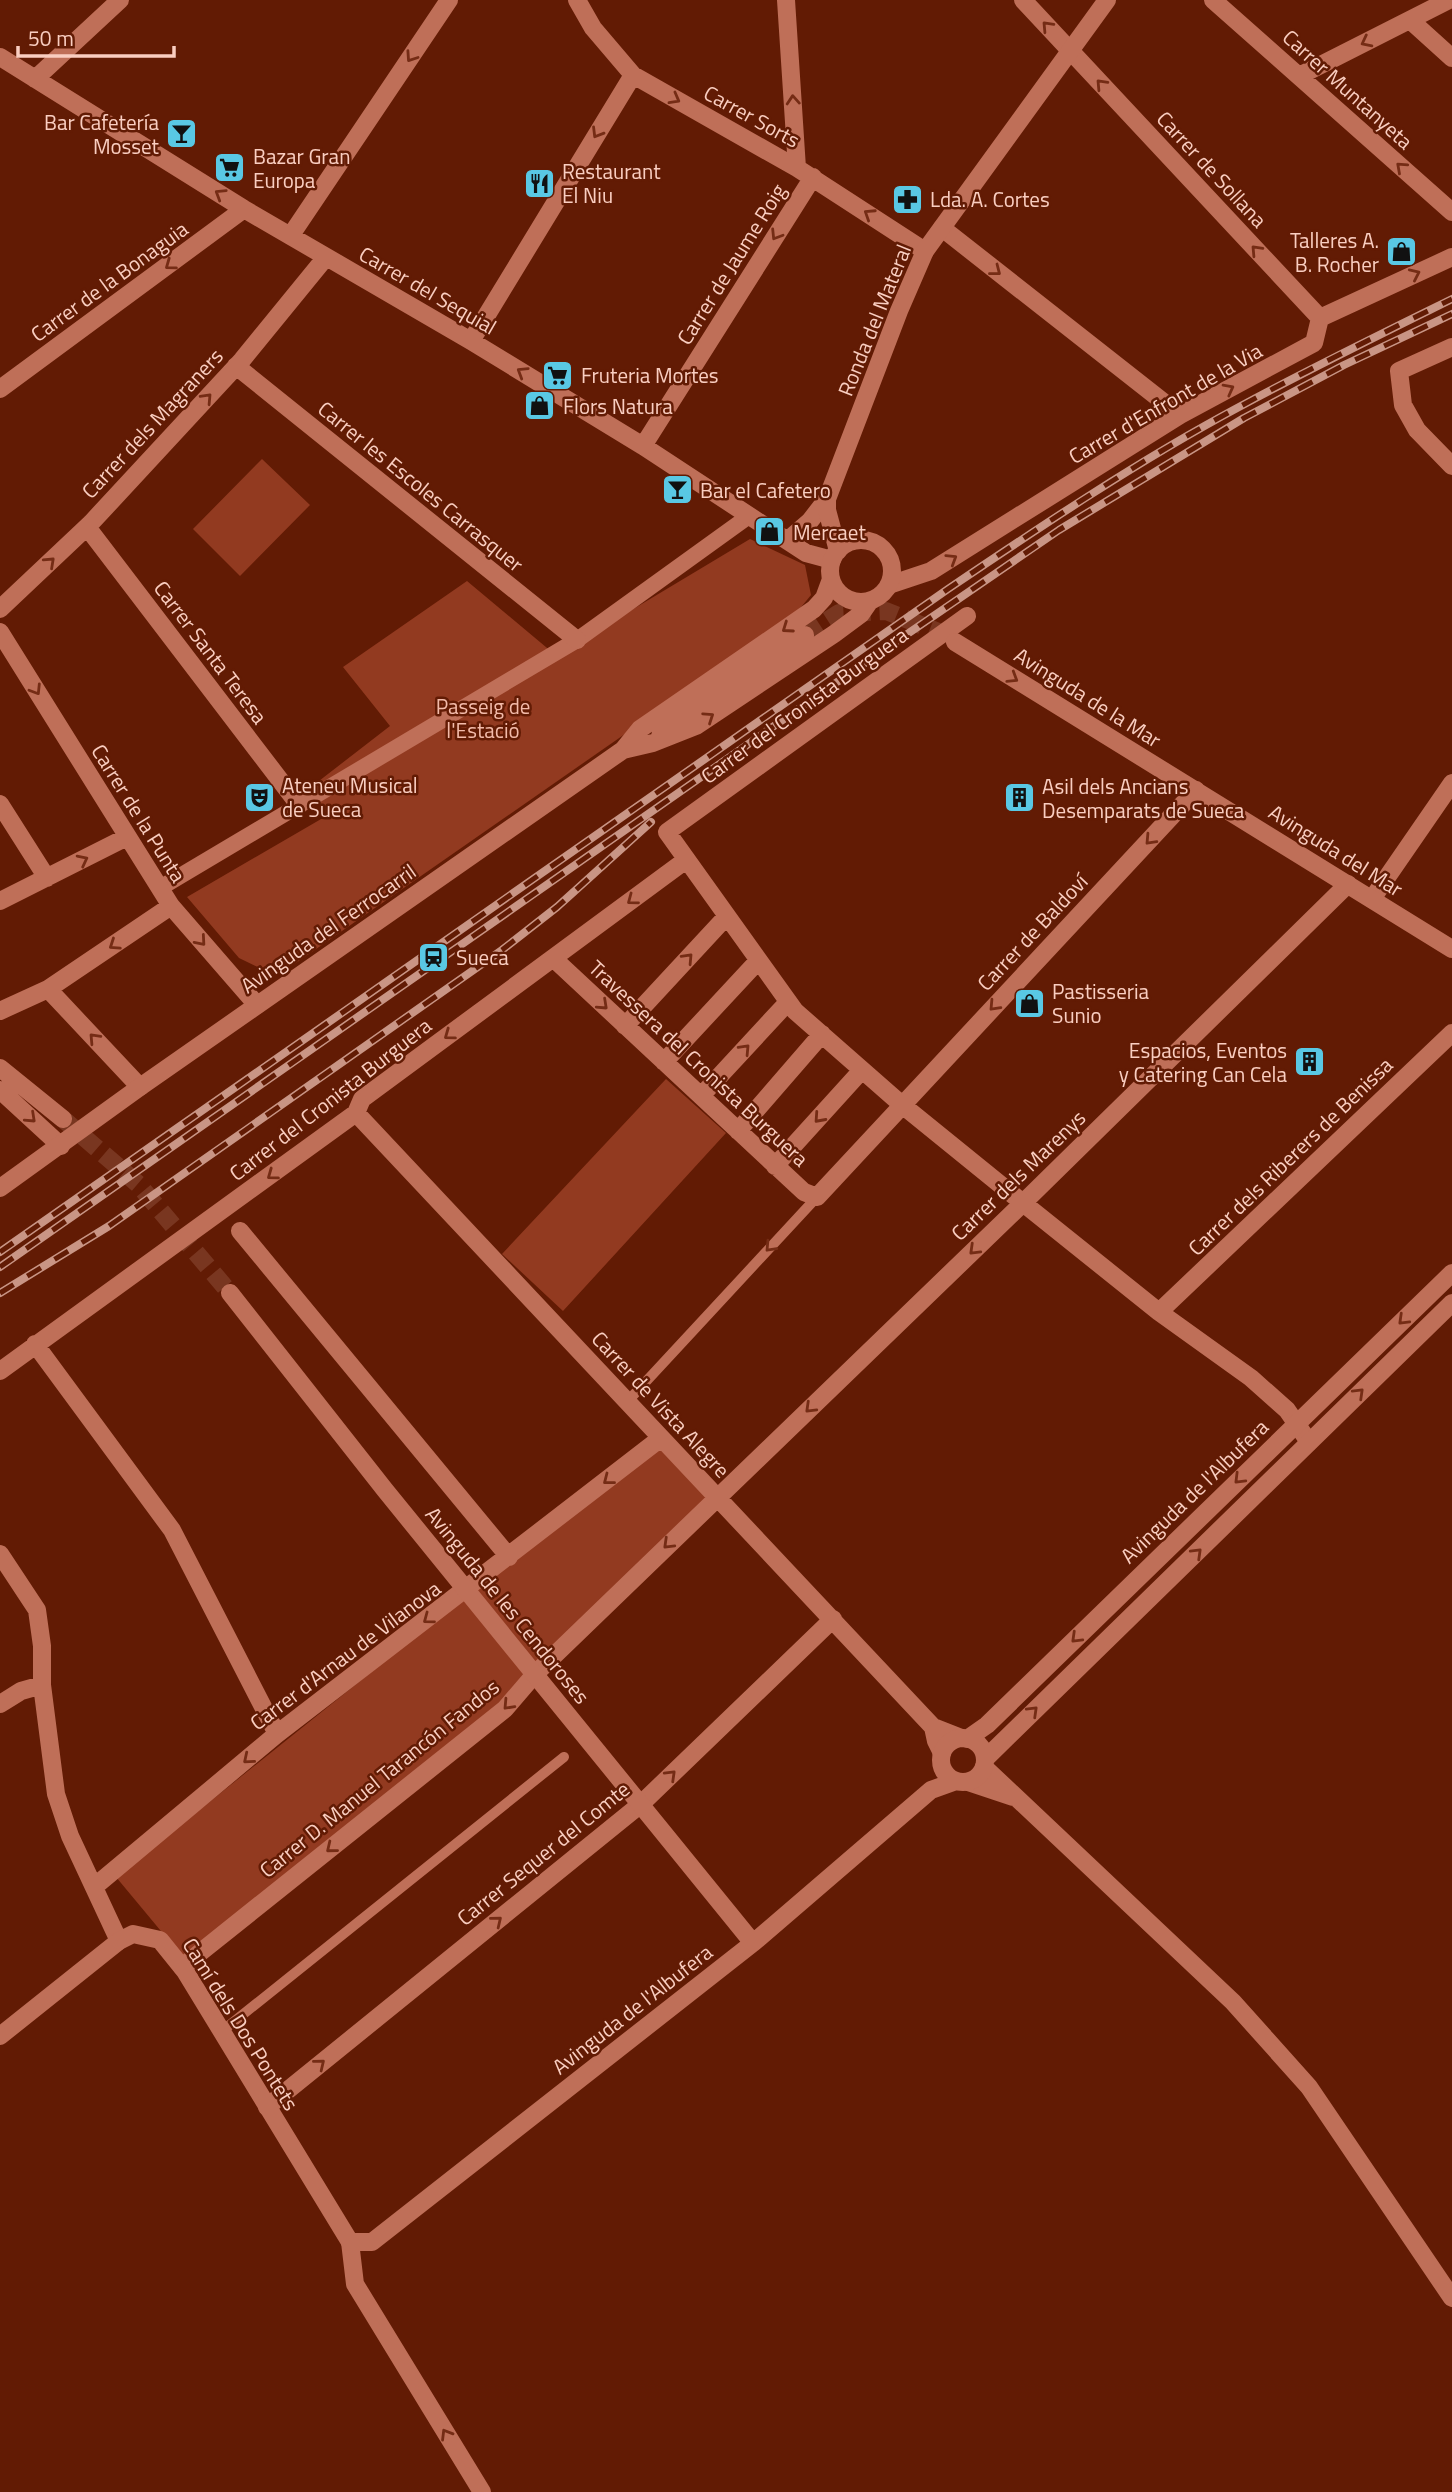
<svg xmlns="http://www.w3.org/2000/svg" width="1452" height="2492" font-family="'Titillium Web',sans-serif">
	<rect width="100%" height="100%" fill="#621b04"/>
	<path fill="#923a20" d="M262,459L310,505L240,576L193,529Z
		M750,539L805,565L811,595L793,617L296,963L272,974L239,958L187,897L328,815L306,791L390,726L343,667L467,581L559,658L600,629Z
		M666,1079L726,1133L563,1311L502,1254Z
		M661,1446L710,1497L537,1665L474,1590Z
		M466,1596L527,1674L501,1706L185,1960L116,1877Z"/>
	<g fill="none" stroke-linecap="round" stroke-linejoin="round">
		<path stroke="#793620" stroke-width="18" stroke-dasharray="18 9" stroke-linecap="butt" d="M805,635L839,613L886,611L941,633L953,640
			M63,1119L138,1184L230,1293"/>
		<path stroke="#bf6f58" stroke-width="10" d="M627,1402L817,1197
			M221,2032L564,1757"/>
		<path stroke="#bf6f58" stroke-width="16" d="M160,888L577,640L749,516"/>
		<path stroke="#bf6f58" stroke-width="18" d="M577,0L593,28L633,75L797,168L925,251
			M786,0L797,168
			M1023,0L1320,318
			M1213,0L1452,212
			M1410,20L1452,58
			M0,57L244,209L471,341L643,446L806,553L832,560
			M1299,76L1449,0
			M35,79L120,0
			M942,228L1180,415
			M291,235L449,0
			M471,341L633,75
			M1452,347L1399,371L1403,405L1417,430L1452,466
			M236,366L577,640
			M0,389L244,209
			M643,446L813,177
			M87,527L299,805
			M788,540L810,521L827,499
			M889,585L931,571L1180,415L1314,343L1320,318L1452,257
			M0,609L91,523L242,360L326,257
			M967,616L667,832L795,1011L901,1104L1023,1203L1159,1312L1251,1378L1287,1410L1309,1442
			M0,632L171,906L257,1005
			M0,804L47,878
			M1372,899L1452,783
			M0,901L127,837
			M553,958L804,1192L817,1197L1196,790
			M48,989L140,1087
			M0,1011L48,989L171,906
			M625,1026L726,917
			M664,1062L758,961
			M0,1068L63,1119
			M0,1090L61,1146
			M701,1096L788,1002
			M356,1113L933,1727L961,1738
			M738,1131L822,1034
			M775,1166L862,1070
			M240,1231L509,1557
			M1159,1312L1452,1033
			M35,1344L172,1530L277,1734
			M0,1371L356,1113L362,1099L686,860
			M0,1554L37,1610L42,1646V1685L56,1794L70,1836L119,1941
			M0,1704L21,1691L42,1685
			M933,1727L936,1741L942,1753
			M984,1767L1233,2002L1309,2087L1452,2298
			M968,1782L1013,1797
			M94,1887L277,1734L661,1438
			M182,1967L505,1709L535,1674L1023,1203L1348,884
			M267,2107L641,1804L833,1619
			M350,2242L355,2284L482,2492"/>
		<path stroke="#bf6f58" stroke-width="18" d="M830 571a31 31 0 1 1 62 0a31 31 0 1 1-62 0Z
			M838,551L827,510V499L899,311L925,251L1107,0
			M955,642L1452,949
			M660,736L680,718L805,635
			M623,750L653,743L696,726L834,634L861,614L870,601
			M0,1188L140,1087L623,750L640,729L814,609L824,598L831,579
			M230,1293L385,1490L753,1943
			M941 1760a22 22 0 1 1 44 0a22 22 0 1 1-44 0Z
			M967,1739L987,1725L1452,1273
			M985,1759L1452,1303
			M0,2036L119,1941L133,1934L160,1940L185,1971L350,2242H372L753,1943L931,1790L956,1781"/>
		<defs>
			<path id="rail" d="M0,1252L948,589C1043,525 1138,461 1239,407C1309,369 1381,334 1452,299
				M0,1267L827,689L1059,530L1244,418L1344,365L1452,314
				M0,1293L109,1226L502,950L557,907L651,822"/>
		</defs>
		<use href="#rail" stroke="#c99585" stroke-width="8"/>
		<use href="#rail" stroke="#621b04" stroke-width="5" stroke-dasharray="16" stroke-linecap="butt"/>
	</g>
	<defs><path id="oneway-chevron" d="M-2-3.5L2.5 0L-2 3.5" fill="none" stroke-width="1.6" stroke-linecap="round" stroke-linejoin="round" transform="scale(1.75)"/></defs>
	<g stroke="#752c15">
		<use href="#oneway-chevron" transform="translate(1047 26) rotate(-133)"/>
		<use href="#oneway-chevron" transform="translate(1366 42) rotate(153)"/>
		<use href="#oneway-chevron" transform="translate(411 57) rotate(124)"/>
		<use href="#oneway-chevron" transform="translate(1101 84) rotate(-133)"/>
		<use href="#oneway-chevron" transform="translate(675 99) rotate(29)"/>
		<use href="#oneway-chevron" transform="translate(793 100) rotate(-94)"/>
		<use href="#oneway-chevron" transform="translate(597 133) rotate(121)"/>
		<use href="#oneway-chevron" transform="translate(1401 167) rotate(-138)"/>
		<use href="#oneway-chevron" transform="translate(220 194) rotate(-148)"/>
		<use href="#oneway-chevron" transform="translate(869 214) rotate(-147)"/>
		<use href="#oneway-chevron" transform="translate(776 235) rotate(122)"/>
		<use href="#oneway-chevron" transform="translate(1256 250) rotate(-133)"/>
		<use href="#oneway-chevron" transform="translate(170 265) rotate(144)"/>
		<use href="#oneway-chevron" transform="translate(996 271) rotate(38)"/>
		<use href="#oneway-chevron" transform="translate(1415 274) rotate(-25)"/>
		<use href="#oneway-chevron" transform="translate(522 372) rotate(-148)"/>
		<use href="#oneway-chevron" transform="translate(1229 389) rotate(-28)"/>
		<use href="#oneway-chevron" transform="translate(207 398) rotate(-47)"/>
		<use href="#oneway-chevron" transform="translate(952 559) rotate(-32)"/>
		<use href="#oneway-chevron" transform="translate(50 562) rotate(-43)"/>
		<use href="#oneway-chevron" transform="translate(787 628) rotate(145)"/>
		<use href="#oneway-chevron" transform="translate(1013 678) rotate(32)"/>
		<use href="#oneway-chevron" transform="translate(36 690) rotate(58)"/>
		<use href="#oneway-chevron" transform="translate(709 717) rotate(-34)"/>
		<use href="#oneway-chevron" transform="translate(1150 840) rotate(133)"/>
		<use href="#oneway-chevron" transform="translate(83 860) rotate(-27)"/>
		<use href="#oneway-chevron" transform="translate(632 900) rotate(143)"/>
		<use href="#oneway-chevron" transform="translate(201 941) rotate(49)"/>
		<use href="#oneway-chevron" transform="translate(114 945) rotate(146)"/>
		<use href="#oneway-chevron" transform="translate(688 958) rotate(-47)"/>
		<use href="#oneway-chevron" transform="translate(603 1005) rotate(43)"/>
		<use href="#oneway-chevron" transform="translate(994 1006) rotate(133)"/>
		<use href="#oneway-chevron" transform="translate(449 1035) rotate(144)"/>
		<use href="#oneway-chevron" transform="translate(94 1038) rotate(-133)"/>
		<use href="#oneway-chevron" transform="translate(745 1049) rotate(-47)"/>
		<use href="#oneway-chevron" transform="translate(31 1118) rotate(43)"/>
		<use href="#oneway-chevron" transform="translate(819 1118) rotate(132)"/>
		<use href="#oneway-chevron" transform="translate(272 1175) rotate(144)"/>
		<use href="#oneway-chevron" transform="translate(770 1247) rotate(133)"/>
		<use href="#oneway-chevron" transform="translate(974 1250) rotate(136)"/>
		<use href="#oneway-chevron" transform="translate(1403 1320) rotate(136)"/>
		<use href="#oneway-chevron" transform="translate(1359 1393) rotate(-44)"/>
		<use href="#oneway-chevron" transform="translate(810 1408) rotate(136)"/>
		<use href="#oneway-chevron" transform="translate(1239 1479) rotate(135)"/>
		<use href="#oneway-chevron" transform="translate(608 1480) rotate(142)"/>
		<use href="#oneway-chevron" transform="translate(668 1544) rotate(136)"/>
		<use href="#oneway-chevron" transform="translate(1197 1553) rotate(-44)"/>
		<use href="#oneway-chevron" transform="translate(428 1619) rotate(143)"/>
		<use href="#oneway-chevron" transform="translate(1076 1638) rotate(136)"/>
		<use href="#oneway-chevron" transform="translate(508 1705) rotate(133)"/>
		<use href="#oneway-chevron" transform="translate(1033 1711) rotate(-44)"/>
		<use href="#oneway-chevron" transform="translate(248 1759) rotate(140)"/>
		<use href="#oneway-chevron" transform="translate(671 1775) rotate(-44)"/>
		<use href="#oneway-chevron" transform="translate(331 1848) rotate(141)"/>
		<use href="#oneway-chevron" transform="translate(497 1921) rotate(-39)"/>
		<use href="#oneway-chevron" transform="translate(320 2064) rotate(-39)"/>
		<use href="#oneway-chevron" transform="translate(446 2434) rotate(-121)"/>
	</g>
	<defs>
		<symbol id="bar-square" viewBox="-11 -11 22 22"><rect x="-9" y="-9" width="18" height="18" rx="4" fill="#59c8e4" stroke="#621b04"/><path d="M-6-5H6L.8 .8V4.5H3.5V6h-7V4.5H-.8V.8Z" fill="#111"/></symbol>
		<symbol id="supermarket-square" viewBox="-11 -11 22 22"><rect x="-9" y="-9" width="18" height="18" rx="4" fill="#59c8e4" stroke="#621b04"/><path d="M-6-5.5h2.5l.6 2H6L4.5 2H-2.5L-4.4-4H-6ZM-1.5 3.2a1.3 1.3 0 1 0 .1 0ZM3 3.2a1.3 1.3 0 1 0 .1 0Z" fill="#111"/></symbol>
		<symbol id="restaurant-square" viewBox="-11 -11 22 22"><rect x="-9" y="-9" width="18" height="18" rx="4" fill="#59c8e4" stroke="#621b04"/><path d="M-5-6h1v4h1v-4h1v4h1v-4h1v5L-1.5 .5V6h-2V.5L-5-1ZM5-6V6H3V1.5H1.5Q1.5-4 5-6Z" fill="#111"/></symbol>
		<symbol id="pharmacy-square" viewBox="-11 -11 22 22"><rect x="-9" y="-9" width="18" height="18" rx="4" fill="#59c8e4" stroke="#621b04"/><path d="M-2-6h4v4h4v4h-4v4h-4v-4h-4v-4h4Z" fill="#111"/></symbol>
		<symbol id="shop-square" viewBox="-11 -11 22 22"><rect x="-9" y="-9" width="18" height="18" rx="4" fill="#59c8e4" stroke="#621b04"/><path d="M-5-2.5h2.3a2.7 3.5 0 0 1 5.4 0H5L5.5 6h-11ZM-1.5-2.5h3a1.5 2.3 0 0 0-3 0Z" fill="#111"/></symbol>
		<symbol id="theatre-square" viewBox="-11 -11 22 22"><rect x="-9" y="-9" width="18" height="18" rx="4" fill="#59c8e4" stroke="#621b04"/><path d="M-5-5.5Q0-4 5-5.5V0Q5 5 0 6Q-5 5-5 0ZM-3.3-2.5H-1v1.5H-3.3ZM1-2.5H3.3v1.5H1ZM-2.8 1Q0 5.5 2.8 1Z" fill="#111"/></symbol>
		<symbol id="building-square" viewBox="-11 -11 22 22"><rect x="-9" y="-9" width="18" height="18" rx="4" fill="#59c8e4" stroke="#621b04"/><path d="M-4-6H4V6H1V3H-1V6H-4ZM-2.5-4.3h1.7v1.8h-1.7ZM.8-4.3h1.7v1.8H.8ZM-2.5-1h1.7V.8h-1.7ZM.8-1h1.7V.8H.8Z" fill="#111"/></symbol>
		<symbol id="station-square" viewBox="-11 -11 22 22"><rect x="-9" y="-9" width="18" height="18" rx="4" fill="#59c8e4" stroke="#621b04"/><path d="M-3-6H3Q5-6 5-4V2Q5 4 3 4L4.5 6H3L1.5 4h-3L-3 6H-4.5L-3 4Q-5 4-5 2V-4Q-5-6-3-6ZM-3.5-4v3h7v-3ZM-3.5 1v1.5H-2V1ZM2 1v1.5H3.5V1Z" fill="#111"/></symbol>
	</defs>
	<g fill-rule="evenodd">
		<use href="#bar-square" x="164" y="116" width="35" height="35"/>
		<use href="#supermarket-square" x="212" y="150" width="35" height="35"/>
		<use href="#restaurant-square" x="522" y="166" width="35" height="35"/>
		<use href="#pharmacy-square" x="890" y="182" width="35" height="35"/>
		<use href="#shop-square" x="1384" y="234" width="35" height="35"/>
		<use href="#supermarket-square" x="540" y="358" width="35" height="35"/>
		<use href="#shop-square" x="522" y="388" width="35" height="35"/>
		<use href="#bar-square" x="660" y="472" width="35" height="35"/>
		<use href="#shop-square" x="752" y="514" width="35" height="35"/>
		<use href="#theatre-square" x="242" y="780" width="35" height="35"/>
		<use href="#building-square" x="1002" y="780" width="35" height="35"/>
		<use href="#station-square" x="416" y="940" width="35" height="35"/>
		<use href="#shop-square" x="1012" y="986" width="35" height="35"/>
		<use href="#building-square" x="1292" y="1044" width="35" height="35"/>
	</g>
	<g text-anchor="middle" dominant-baseline="central" stroke-width="5" stroke-linejoin="round" paint-order="stroke">
		<g font-size="21" fill="#facec1" stroke="#621b04">
			<text transform="translate(1348 89) rotate(42)">Carrer Muntanyeta</text>
			<text transform="translate(752 116) rotate(29)">Carrer Sorts</text>
			<text transform="translate(1212 169) rotate(47)">Carrer de Sollana</text>
			<text transform="translate(731 264) rotate(-58)">Carrer de Jaume Roig</text>
			<text transform="translate(109 281) rotate(-36)">Carrer de la Bonaguia</text>
			<text transform="translate(428 290) rotate(30)">Carrer del Sequial</text>
			<text transform="translate(874 320) rotate(-68)">Ronda del Materal</text>
			<text transform="translate(1165 403) rotate(-30)">Carrer d'Enfront de la Via</text>
			<text transform="translate(152 423) rotate(-47)">Carrer dels Magraners</text>
			<text transform="translate(421 486) rotate(39)">Carrer les Escoles Carrasquer</text>
			<text transform="translate(211 652) rotate(53)">Carrer Santa Teresa</text>
			<text transform="translate(1088 697) rotate(32)">Avinguda de la Mar</text>
			<text transform="translate(804 705) rotate(-36)">Carrer del Cronista Burguera</text>
			<text transform="translate(139 813) rotate(58)">Carrer de la Punta</text>
			<text transform="translate(1336 850) rotate(32)">Avinguda del Mar</text>
			<text transform="translate(328 928) rotate(-35)">Avinguda del Ferrocarril</text>
			<text transform="translate(1032 932) rotate(-47)">Carrer de Baldoví</text>
			<text transform="translate(699 1063) rotate(43)">Travessera del Cronista Burguera</text>
			<text transform="translate(330 1099) rotate(-38)">Carrer del Cronista Burguera</text>
			<text transform="translate(1290 1156) rotate(-44)">Carrer dels Riberers de Benissa</text>
			<text transform="translate(1018 1175) rotate(-44)">Carrer dels Marenys</text>
			<text transform="translate(661 1404) rotate(47)">Carrer de Vista Alegre</text>
			<text transform="translate(1194 1491) rotate(-44)">Avinguda de l'Albufera</text>
			<text transform="translate(508 1605) rotate(51)">Avinguda de les Cendoroses</text>
			<text transform="translate(345 1655) rotate(-37)">Carrer d'Arnau de Vilanova</text>
			<text transform="translate(379 1778) rotate(-39)">Carrer D. Manuel Tarancón Fandos</text>
			<text transform="translate(543 1853) rotate(-39)">Carrer Sequer del Comte</text>
			<text transform="translate(632 2009) rotate(-38)">Avinguda de l'Albufera</text>
			<text transform="translate(241 2024) rotate(58)">Camí dels Dos Pontets</text>
		</g>
		<g font-size="21" fill="#facec1" stroke="#621b04" text-anchor="start">
			<text x="159" y="122" text-anchor="end">Bar Cafetería<tspan x="159" dy="24">Mosset</tspan></text>
			<text x="253" y="156">Bazar Gran<tspan x="253" dy="24">Europa</tspan></text>
			<text x="562" y="171">Restaurant<tspan x="562" dy="24">El Niu</tspan></text>
			<text x="930" y="199">Lda. A. Cortes</text>
			<text x="1379" y="240" text-anchor="end">Talleres A.<tspan x="1379" dy="24">B. Rocher</tspan></text>
			<text x="581" y="375">Fruteria Mortes</text>
			<text x="563" y="406">Flors Natura</text>
			<text x="700" y="490">Bar el Cafetero</text>
			<text x="793" y="532">Mercaet</text>
			<text x="282" y="785">Ateneu Musical<tspan x="282" dy="24">de Sueca</tspan></text>
			<text x="1042" y="786">Asil dels Ancians<tspan x="1042" dy="24">Desemparats de Sueca</tspan></text>
			<text x="456" y="957">Sueca</text>
			<text x="1052" y="991">Pastisseria<tspan x="1052" dy="24">Sunio</tspan></text>
			<text x="1287" y="1050" text-anchor="end">Espacios, Eventos<tspan x="1287" dy="24">y Catering Can Cela</tspan></text>
		</g>
		<g font-size="21" fill="#f3bbaa" stroke="#621b04">
			<text x="483" y="706">Passeig de<tspan x="483" dy="24">l'Estació</tspan></text>
		</g>
	</g>
	<path d="M18 46v10h156v-10" fill="none" stroke="#facec1" stroke-width="3.5"/>
	<text x="28" y="46" font-size="21" fill="#facec1" stroke="#621b04" stroke-width="5" paint-order="stroke">50 m</text>
</svg>
